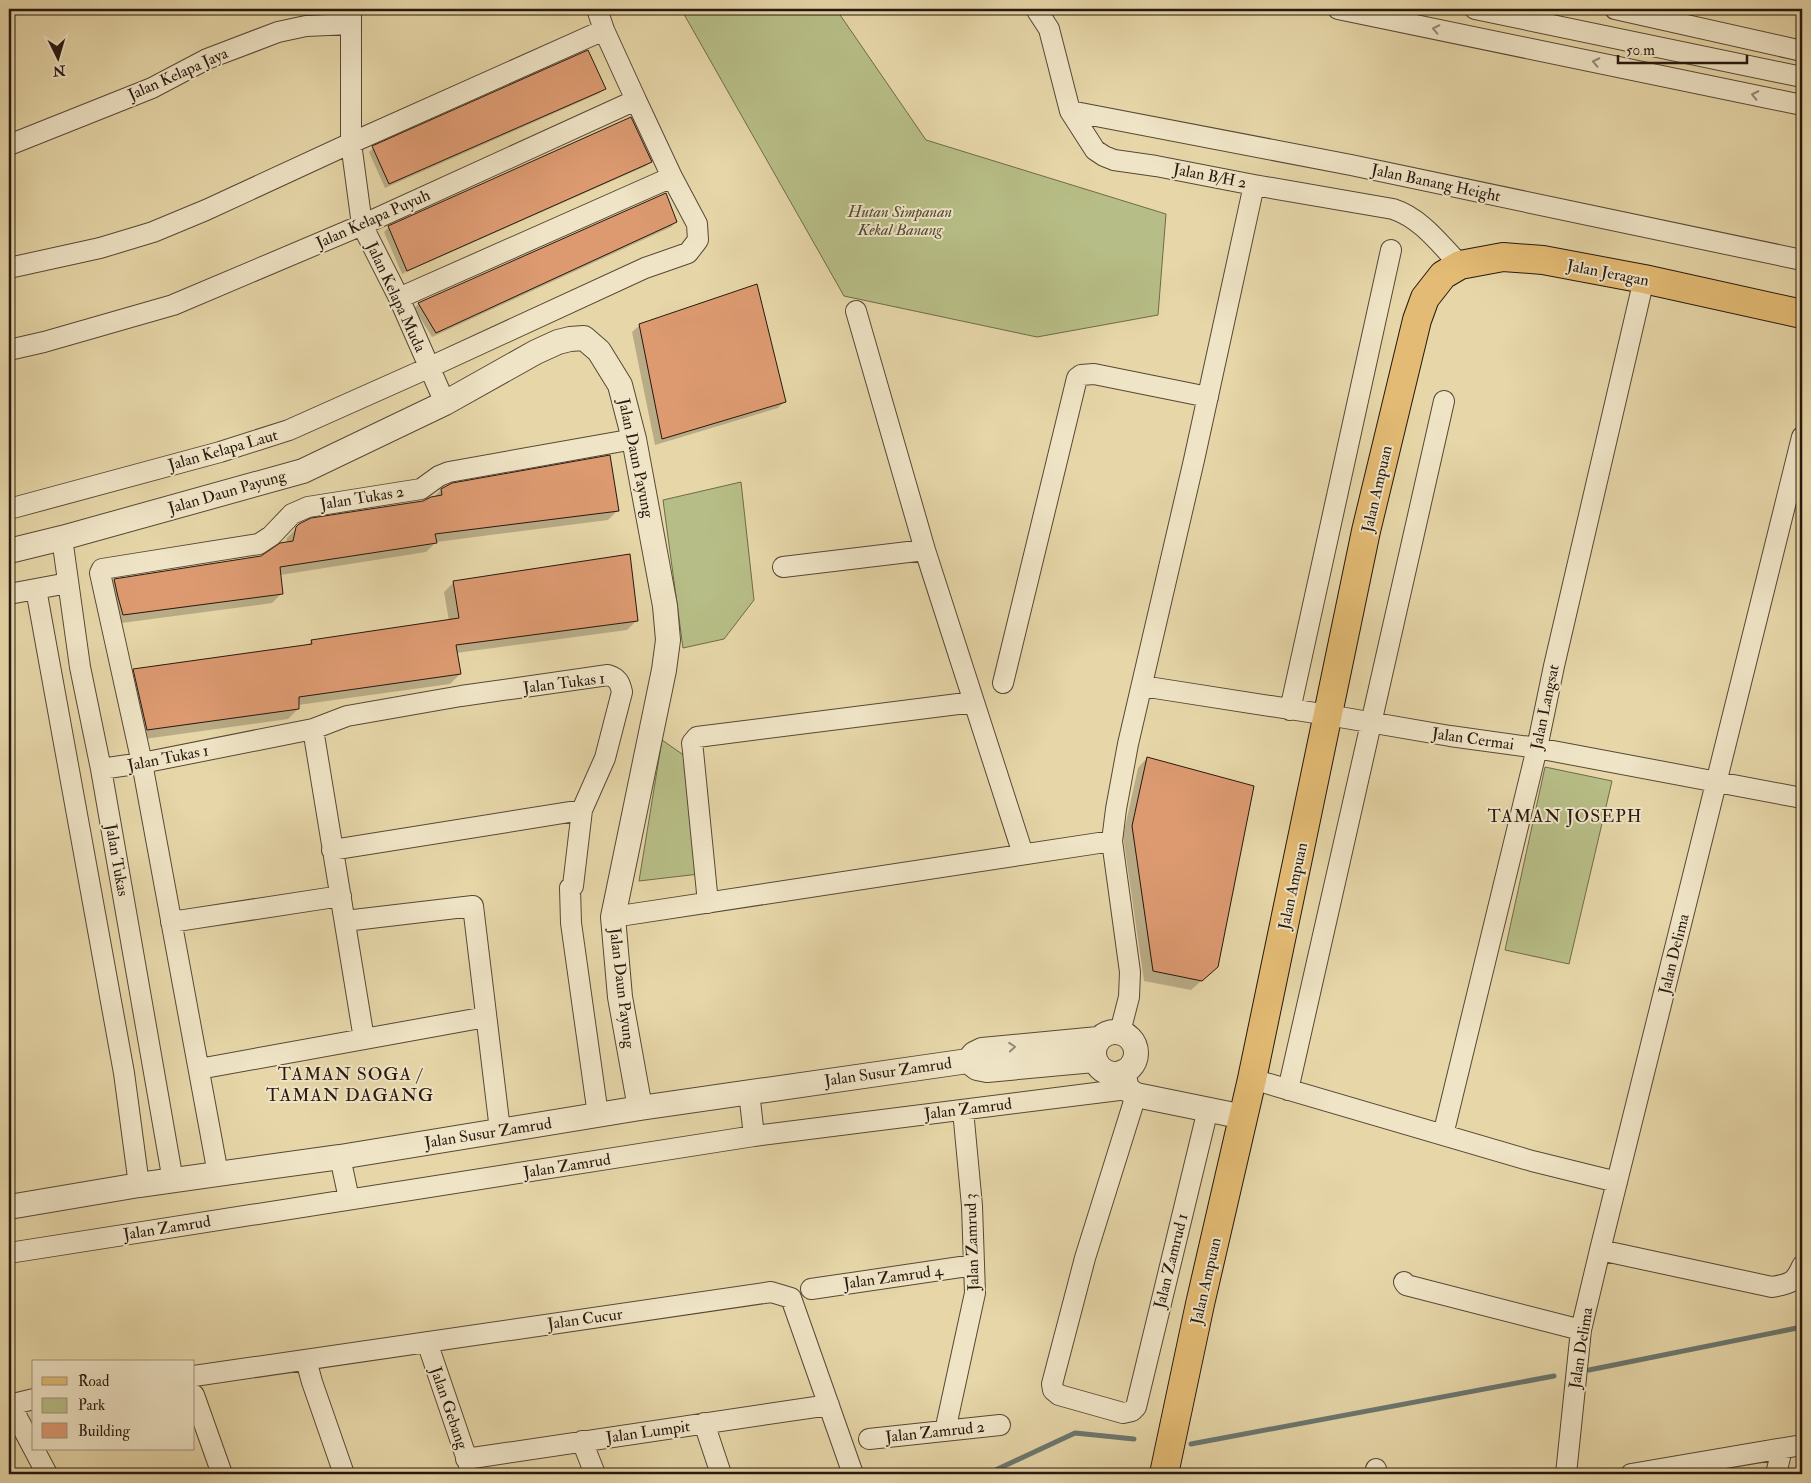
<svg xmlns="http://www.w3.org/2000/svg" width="1811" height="1483" font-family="'IM FELL Double Pica',serif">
	<rect width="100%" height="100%" fill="#e6d6a8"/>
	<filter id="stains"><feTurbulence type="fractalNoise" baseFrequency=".004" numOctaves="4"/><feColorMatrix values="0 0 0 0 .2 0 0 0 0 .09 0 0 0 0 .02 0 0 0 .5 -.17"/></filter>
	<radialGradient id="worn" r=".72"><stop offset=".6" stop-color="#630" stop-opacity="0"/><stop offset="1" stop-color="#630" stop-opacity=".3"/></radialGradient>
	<path fill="#b7bd86" stroke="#6f6a4a" d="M681,9H836L926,140L1166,214L1158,315L1037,337L844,296Z
		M741,482L754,600L724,639L683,648L663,500Z
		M662,740L685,756L699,874L639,881Z
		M1545,767L1612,781L1569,964L1505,950Z"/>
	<path fill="#0003" d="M604,89L600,93L385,188L369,152L373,148Z
		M650,162L646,166L402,274L384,232L389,227Z
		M676,222L671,227L432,337L414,308L419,304Z
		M640,325L785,401L778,408L655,445L632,332Z
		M441,490L618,510L608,520L436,542L426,552L280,575L282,593L272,603L114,624L104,590L114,580L261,557L286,544L287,538L300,525L423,502L434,497Z
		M454,582L637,620L627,630L456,653L460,674L450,684L298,705V709L288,719L137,740L124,680L134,670L306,646L312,641L449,621L444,592Z
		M1147,758L1217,967L1191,990L1144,981L1123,836L1138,768Z"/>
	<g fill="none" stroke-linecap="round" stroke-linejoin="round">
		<path stroke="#6b7770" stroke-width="5" d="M1589,1370L1802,1327
			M1191,1444L1554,1376
			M987,1474L1075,1433L1134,1439"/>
	</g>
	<path fill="#dd9a71" stroke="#27180f" d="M588,50L606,89L389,184L372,146Z
		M631,117L652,162L407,271L388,226Z
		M666,193L677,222L436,333L418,303Z
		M757,284L786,402L662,439L639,324Z
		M610,455L619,511L435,534L437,543L280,567L283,594L123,615L118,597L114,579L261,556L280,543L293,541L296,527L299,524L311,518L423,501L431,497L442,495L441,489L452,483Z
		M630,554L638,621L456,645L461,674L299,697V709L147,730L133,669L312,644L311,640L459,618L453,581Z
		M1147,757L1254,786L1218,967L1202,981L1153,971L1132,826Z"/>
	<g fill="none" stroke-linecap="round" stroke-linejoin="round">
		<defs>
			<path id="minor" d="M351,9V143L362,225L399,298L445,403
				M1036,9L1049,29L1070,111L1095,150L1104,156L1114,160L1156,166L1254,185L1393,209C1421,218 1440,244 1460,265
				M1338,9L1802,105
				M1475,9L1802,77
				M1615,9L1802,51
				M1070,111L1351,165L1802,260
				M9,145L152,88L207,59L278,32L306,26L351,24
				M9,268L100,248L153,232L206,210L351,143L604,30
				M399,298L672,177
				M856,311L925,550L1023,854
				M9,350L44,342L173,305L362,225L636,100L604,30L597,9
				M9,509L220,452L289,430L428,368L645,268L688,253L698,240L697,224L672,177L636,100
				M62,538L80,667L101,769L173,1181
				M783,567L925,550
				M36,589L124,1073L139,1185
				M9,594L68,583
				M1003,683L1077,378L1081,375L1094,374L1208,397
				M1142,686L1328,715L1450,736L1537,748L1802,798
				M1290,710L1391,250
				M313,729L364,1039
				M101,769L142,763L313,729L347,716L461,696L608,675C618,678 620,683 622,692L605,758L582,810L573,886L570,888L571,923L598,1115
				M332,850L582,810
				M708,903L693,751L692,743L697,737L974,702
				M613,917L1112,841
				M345,921L473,906L500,1130
				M171,922L341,896
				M1120,1032L1129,997L1130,972L1112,841L1116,809L1128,744L1194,460L1254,185
				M199,1069L486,1017
				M1252,1079L1532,1161L1617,1182
				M1288,1090L1444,401
				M749,1092L754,1136
				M1136,1095L1085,1258L1052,1384L1053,1390L1059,1395L1123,1413L1132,1411L1136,1407L1208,1109
				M1443,1135L1537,748L1554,666L1644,279
				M340,1157L349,1199
				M218,1174L142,763L100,573L102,569L259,544L271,536L292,514L308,507L421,489L439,476L449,472L634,439
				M1600,1250L1772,1287C1789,1284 1795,1283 1802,1266
				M9,1253L754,1136L1127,1089
				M1404,1282L1406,1285L1581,1330
				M811,1289L974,1265
				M427,1342L472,1474
				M306,1360L312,1382L344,1474
				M194,1376L771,1292L791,1298L853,1474
				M194,1395L222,1474
				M10,1404L47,1474
				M9,1405L34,1399
				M704,1423L721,1474
				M945,1431L975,1293L972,1206L963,1110
				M869,1439L1000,1425
				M582,1441L595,1474
				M466,1459L829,1405
				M1375,1474L1376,1469
				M1566,1474L1581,1330L1600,1250L1802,437
				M1631,1474L1802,1445
				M1776,1474L1782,1449"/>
			<path id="tertiary" d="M9,551L62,538L303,471L445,403L536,352L558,342L570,339L584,338L599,351L620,385L634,439L665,606L668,640L664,670L613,917L620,997L640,1108
				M1094 1053a21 21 0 1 1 42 0a21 21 0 1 1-42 0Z
				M968,1061L974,1054L982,1050L1098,1039
				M968,1061L977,1068L987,1070L1094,1060
				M1123,1072L1127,1089L1136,1095L1244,1117
				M9,1207L139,1185L340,1157L640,1108L968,1061"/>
			<path id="primary" d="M1164,1474L1200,1304L1252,1079L1366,531L1417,320L1425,298L1443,275L1460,265L1503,257L1543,260L1644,279L1802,314"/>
		</defs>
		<use href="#minor" stroke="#574835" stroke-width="22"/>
		<use href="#tertiary" stroke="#574835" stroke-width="26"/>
		<use href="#primary" stroke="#27180f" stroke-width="30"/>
		<use href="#minor" stroke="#efe4c6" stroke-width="20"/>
		<use href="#tertiary" stroke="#efe4c6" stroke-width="24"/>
		<use href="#primary" stroke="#e3bb74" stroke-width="28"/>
	</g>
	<defs><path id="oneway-chevron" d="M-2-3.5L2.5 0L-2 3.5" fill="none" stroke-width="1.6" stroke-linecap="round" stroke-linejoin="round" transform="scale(1.25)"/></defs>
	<g stroke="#958874">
		<use href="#oneway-chevron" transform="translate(1436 29) rotate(-168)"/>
		<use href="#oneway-chevron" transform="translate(1596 62) rotate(-168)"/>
		<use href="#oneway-chevron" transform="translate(1755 95) rotate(-168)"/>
		<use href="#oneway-chevron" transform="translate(1012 1047) rotate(-5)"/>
	</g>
	<g text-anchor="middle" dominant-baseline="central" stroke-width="4" stroke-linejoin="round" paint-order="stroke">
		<g font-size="16" fill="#27180f" stroke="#efe4c6">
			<text transform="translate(178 74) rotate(-24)">Jalan Kelapa Jaya</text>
			<text transform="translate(1210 176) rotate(11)">Jalan B/H 2</text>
			<text transform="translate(1436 183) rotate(12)">Jalan Banang Height</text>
			<text transform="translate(373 219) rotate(-24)">Jalan Kelapa Puyuh</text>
			<text transform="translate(1608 273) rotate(11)">Jalan Jeragan</text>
			<text transform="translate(396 297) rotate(65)">Jalan Kelapa Muda</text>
			<text transform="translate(223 450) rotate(-16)">Jalan Kelapa Laut</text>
			<text transform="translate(636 458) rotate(78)">Jalan Daun Payung</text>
			<text transform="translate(1377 489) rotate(-77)">Jalan Ampuan</text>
			<text transform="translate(227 492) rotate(-16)">Jalan Daun Payung</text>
			<text transform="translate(362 498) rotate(-9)">Jalan Tukas 2</text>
			<text transform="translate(564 683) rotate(-7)">Jalan Tukas 1</text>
			<text transform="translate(1545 707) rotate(-78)">Jalan Langsat</text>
			<text transform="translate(1473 739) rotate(8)">Jalan Cermai</text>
			<text transform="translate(168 758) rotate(-11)">Jalan Tukas 1</text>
			<text transform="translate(117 860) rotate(80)">Jalan Tukas</text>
			<text transform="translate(1293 886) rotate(-78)">Jalan Ampuan</text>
			<text transform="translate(1674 954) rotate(-76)">Jalan Delima</text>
			<text transform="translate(622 988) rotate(83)">Jalan Daun Payung</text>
			<text transform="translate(888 1072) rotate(-8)">Jalan Susur Zamrud</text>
			<text transform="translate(968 1109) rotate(-7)">Jalan Zamrud</text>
			<text transform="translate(488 1133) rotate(-9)">Jalan Susur Zamrud</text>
			<text transform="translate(567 1166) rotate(-9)">Jalan Zamrud</text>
			<text transform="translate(167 1228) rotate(-9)">Jalan Zamrud</text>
			<text transform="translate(972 1242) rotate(-92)">Jalan Zamrud 3</text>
			<text transform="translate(1171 1261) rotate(-76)">Jalan Zamrud 1</text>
			<text transform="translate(893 1277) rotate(-8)">Jalan Zamrud 4</text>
			<text transform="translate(1206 1281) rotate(-77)">Jalan Ampuan</text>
			<text transform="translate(585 1319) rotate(-8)">Jalan Cucur</text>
			<text transform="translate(1581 1348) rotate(-81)">Jalan Delima</text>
			<text transform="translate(449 1408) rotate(71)">Jalan Gebang</text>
			<text transform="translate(648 1432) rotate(-8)">Jalan Lumpit</text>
			<text transform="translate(935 1432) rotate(-6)">Jalan Zamrud 2</text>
		</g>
		<g font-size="16" font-style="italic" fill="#524a33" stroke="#efe4c6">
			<text x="900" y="212">Hutan Simpanan<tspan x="900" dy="18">Kekal Banang</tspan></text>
		</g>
		<g font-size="18" letter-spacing="1" fill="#27180f" stroke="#efe4c6">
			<text x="1565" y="816">TAMAN JOSEPH</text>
			<text x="350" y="1074">TAMAN SOGA /<tspan x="350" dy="21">TAMAN DAGANG</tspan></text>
		</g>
	</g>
	<rect width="1811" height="1483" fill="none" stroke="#e6d6a8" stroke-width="30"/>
	<rect x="10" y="10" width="1791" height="1463" fill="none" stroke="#27180f" stroke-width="2.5"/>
	<rect x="15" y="15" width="1781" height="1453" fill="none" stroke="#27180f"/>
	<rect x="32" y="1360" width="162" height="90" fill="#efe4c6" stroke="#9f927d"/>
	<rect x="42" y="1377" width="25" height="8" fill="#e3bb74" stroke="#9f927d"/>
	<text x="78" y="1386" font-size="15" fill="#27180f">Road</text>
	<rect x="42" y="1398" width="25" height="15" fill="#b7bd86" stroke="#9f927d"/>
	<text x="78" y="1410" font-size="15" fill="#27180f">Park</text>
	<rect x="42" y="1423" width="25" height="15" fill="#dd9a71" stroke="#9f927d"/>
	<text x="78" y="1436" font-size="15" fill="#27180f">Building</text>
	<g transform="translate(58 58) rotate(175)" stroke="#efe4c6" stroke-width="4" paint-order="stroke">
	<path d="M0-4L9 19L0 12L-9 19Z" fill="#27180f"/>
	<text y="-8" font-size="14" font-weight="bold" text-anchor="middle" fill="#27180f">N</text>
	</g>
	<path d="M1618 55v8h129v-8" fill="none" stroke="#27180f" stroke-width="2.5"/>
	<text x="1626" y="55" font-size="15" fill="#27180f" stroke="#efe4c6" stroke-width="4" paint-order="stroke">50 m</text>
	<rect width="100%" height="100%" filter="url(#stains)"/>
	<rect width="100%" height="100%" fill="url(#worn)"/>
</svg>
